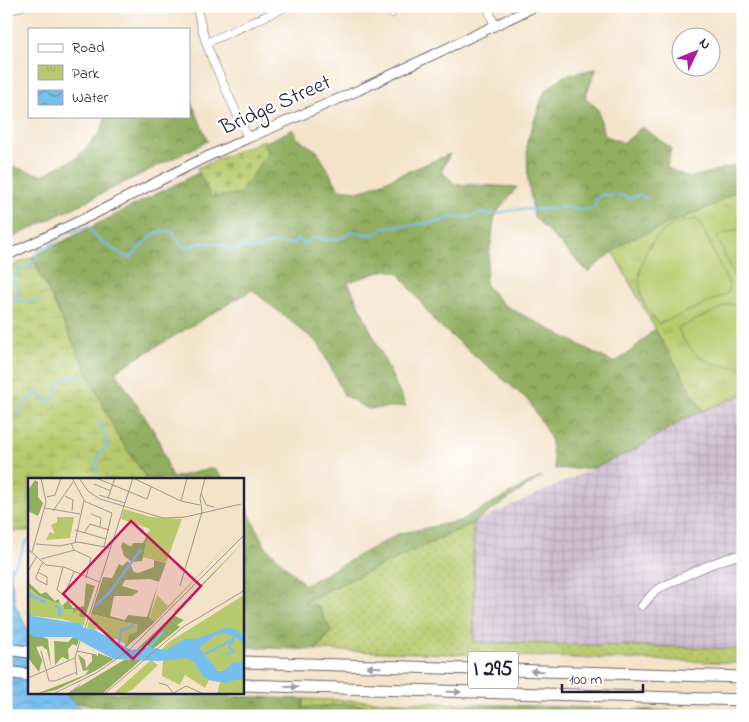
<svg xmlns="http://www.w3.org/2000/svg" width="749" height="722" font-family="'Indie Flower',sans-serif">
	<defs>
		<pattern id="industrial-grid" width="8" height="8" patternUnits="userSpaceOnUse" patternTransform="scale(1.25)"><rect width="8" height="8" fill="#cfbdcf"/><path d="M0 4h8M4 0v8" fill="none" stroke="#b1a2b3"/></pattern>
		<pattern id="grass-dots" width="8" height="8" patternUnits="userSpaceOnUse" patternTransform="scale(1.25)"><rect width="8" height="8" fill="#b7c96c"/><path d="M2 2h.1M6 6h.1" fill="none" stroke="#9dac5e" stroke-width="1.8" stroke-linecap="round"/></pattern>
		<pattern id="forest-crowns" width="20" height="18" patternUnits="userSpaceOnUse" patternTransform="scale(1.25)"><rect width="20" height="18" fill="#91ad60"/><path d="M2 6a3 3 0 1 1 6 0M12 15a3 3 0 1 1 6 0" fill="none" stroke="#768c50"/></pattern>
		<pattern id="wetland-marsh" width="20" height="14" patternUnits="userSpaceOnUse" patternTransform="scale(1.25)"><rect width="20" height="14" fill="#b7c96c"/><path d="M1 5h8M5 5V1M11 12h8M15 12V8" fill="none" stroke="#9dac5e"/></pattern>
		<pattern id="cemetery-stones" width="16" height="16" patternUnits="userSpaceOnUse" patternTransform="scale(1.25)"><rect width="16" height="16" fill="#b7c96c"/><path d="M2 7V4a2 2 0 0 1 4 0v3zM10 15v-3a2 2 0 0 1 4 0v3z" fill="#9dac5e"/></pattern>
		<pattern id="park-tufts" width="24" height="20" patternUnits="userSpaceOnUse" patternTransform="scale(1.25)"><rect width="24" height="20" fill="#b7c96c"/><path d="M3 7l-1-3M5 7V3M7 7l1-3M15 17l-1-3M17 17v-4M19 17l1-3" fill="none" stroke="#9dac5e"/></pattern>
		<pattern id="water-waves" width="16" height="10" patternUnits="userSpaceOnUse" patternTransform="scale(1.25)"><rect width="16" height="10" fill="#76beee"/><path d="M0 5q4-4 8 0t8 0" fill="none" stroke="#609ac2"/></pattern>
	</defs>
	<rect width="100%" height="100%" fill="#fff"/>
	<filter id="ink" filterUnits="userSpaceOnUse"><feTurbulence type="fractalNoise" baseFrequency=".02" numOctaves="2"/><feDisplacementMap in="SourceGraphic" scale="10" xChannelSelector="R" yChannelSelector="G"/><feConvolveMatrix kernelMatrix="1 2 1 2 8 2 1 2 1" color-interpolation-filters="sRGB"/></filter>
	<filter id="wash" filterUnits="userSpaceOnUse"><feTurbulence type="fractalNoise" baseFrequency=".0096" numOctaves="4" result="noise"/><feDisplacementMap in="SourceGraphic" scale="20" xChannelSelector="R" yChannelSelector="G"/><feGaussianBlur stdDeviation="1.12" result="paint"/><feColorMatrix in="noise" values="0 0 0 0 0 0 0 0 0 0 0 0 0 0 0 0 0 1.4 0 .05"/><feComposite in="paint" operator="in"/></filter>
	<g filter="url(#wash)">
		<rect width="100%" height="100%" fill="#f4e3c9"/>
		<path fill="url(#industrial-grid)" d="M743,394V649L474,642L473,523L636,449L683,420Z"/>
		<path fill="url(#grass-dots)" stroke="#6c7654" d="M473,523L474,642L743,649V663L316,650L331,631L305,604L309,599Z
			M305,699L470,704L471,711L476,716H445L301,708Z"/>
		<path fill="url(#forest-crowns)" stroke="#5a684e" d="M597,68L585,97L598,109L604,135L624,143L642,127L671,148L667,168L690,178L743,163V186L714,205L627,241L588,272L534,217L528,181L527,142L544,92L564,76Z
			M189,97L208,141L6,241V165L42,175L75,159L101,132L106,116H189Z
			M294,129L297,138L317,151L339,189L361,191L450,154L441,171L455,184L517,187L495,215L485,284L504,305L614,363L631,351L655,329L703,411L683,420L636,449L594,468L555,469L550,437L529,401L435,322L399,273L386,270L348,282L406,406L368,409L344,395L319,344L252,290L115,371L157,436L172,478L214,468L224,479H147L117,435L32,257L198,173Z
			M542,476L473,523L309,599L305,604L318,606L331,631L316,650L243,647V501L265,546L305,585L398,534L459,521Z
			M64,693H138L305,699L302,708L345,704L445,716H137L126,710L74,703Z
			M470,704L743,713V716H476L471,711Z"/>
		<path fill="url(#wetland-marsh)" stroke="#6c7654" d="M32,257L117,435L147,479L29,480V531H14L6,518V437L10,424L6,421V269Z"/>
		<path fill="url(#cemetery-stones)" stroke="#6c7654" d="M264,140L268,153L239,194L211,197L197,168Z"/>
		<path fill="url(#park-tufts)" stroke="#6c7654" d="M743,186V394L703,411L655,329L613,252L627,241L714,205Z"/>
		<path fill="#b7c96c" stroke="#6c7654" d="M698,219L730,287L727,294L659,324C654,319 649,312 645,305C632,278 643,243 668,228C677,222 688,221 698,219Z
			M735,230H743V290H741L717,237Z
			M730,304L735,306L743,322V365L742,366C712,369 689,356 678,328Z"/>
		<path fill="url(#water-waves)" stroke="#4c7094" d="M6,553L9,562L15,604L29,633V693H64L74,703L94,716H6Z"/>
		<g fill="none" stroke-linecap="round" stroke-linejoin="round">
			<path stroke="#76beee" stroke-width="2" d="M6,299L13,301C22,298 18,300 25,303L29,301L37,300
				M16,299L19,288L14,280C15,279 16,273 17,272C20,266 19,270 24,269C30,267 32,260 37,257V251L38,249L50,246L61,236L67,232L75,231L83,228L87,227L90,229L99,240L125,256L130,258C142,249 154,224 173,232L179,242L185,247L201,243H208L222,244L232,251L244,247L252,250L258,249L275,242L284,244H291L298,239L304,243L307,244L311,239L314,238L328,240L342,238L352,231L363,234H374L386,227L424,224L444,220L451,217L465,218L483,213L498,215L503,212L521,209L535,210L567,207L590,210L594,208L597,198L603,194L610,196L620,195L629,198L640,195L648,198
				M6,423C9,421 13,418 16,416C23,408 28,395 39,393L43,400L47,401L55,397C56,393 56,388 57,385C60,380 78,375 84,376
				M96,480C98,472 95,463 99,455C102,452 105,449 108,446L99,420
				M6,574C11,569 16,564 19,558C23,551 23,544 29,539"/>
		</g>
	</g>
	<g filter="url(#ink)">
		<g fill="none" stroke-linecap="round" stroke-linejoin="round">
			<defs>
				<path id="minor" d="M196,6L206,43L213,61L248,138
					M387,6L392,13
					M487,6L495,26
					M6,12L22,6
					M206,43L288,6
					M642,606L653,593L660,588C687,575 713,561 743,554"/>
				<path id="major" d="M6,256L96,213L200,160L248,138L269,129L359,90L536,6"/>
				<path id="highway" d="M6,649L29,652
					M242,662L743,677
					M6,672L29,675
					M242,685L743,700"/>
			</defs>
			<use href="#minor" stroke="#6c666d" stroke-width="9"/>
			<use href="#major" stroke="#6c666d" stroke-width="11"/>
			<use href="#highway" stroke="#6c666d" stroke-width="13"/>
			<use href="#minor" stroke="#fff" stroke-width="8"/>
			<use href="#major" stroke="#fff" stroke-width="9"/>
			<use href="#highway" stroke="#fff" stroke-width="11"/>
		</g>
		<defs><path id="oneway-solid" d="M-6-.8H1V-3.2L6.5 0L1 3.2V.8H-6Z" transform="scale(1.25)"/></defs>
		<g fill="#9c9ca7">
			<use href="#oneway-solid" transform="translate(374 667) rotate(-179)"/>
			<use href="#oneway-solid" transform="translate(537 671) rotate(-179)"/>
			<use href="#oneway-solid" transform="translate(291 687) rotate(2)"/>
			<use href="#oneway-solid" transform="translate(454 692) rotate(2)"/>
		</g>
	</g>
	<g text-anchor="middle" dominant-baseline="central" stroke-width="4.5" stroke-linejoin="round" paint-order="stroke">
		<rect fill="#fff" stroke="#646476" stroke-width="1" x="468" y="651.5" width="50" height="37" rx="4"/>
		<g font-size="21" font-weight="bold" fill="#22223b">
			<text x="493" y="670">I 295</text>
		</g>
		<g font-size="22" fill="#22223b" stroke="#fff">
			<text transform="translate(276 106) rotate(-24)">Bridge Street</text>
		</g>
	</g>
	<g transform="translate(28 478)">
		<rect width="216" height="216" fill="#f4e3c9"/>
		<path d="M204,63L127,144L121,141L129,117L140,128ZM123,182L130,187L105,211L96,216H85Z" fill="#b7c96c"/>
		<path d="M7,2L10,4V19L15,25L10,38L0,33V12ZM122,51L114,83L104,84L96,78L93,68L95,64L103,69L105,65H115ZM216,64L149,134H146ZM126,82L138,85L131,104L122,101L97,102L94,108L111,113L104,118H86L82,138L97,142L100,137L119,139L130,106L121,140L127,144L97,170V161L110,147L63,136L75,99L84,100L91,86L94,88L100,83L106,94L110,95L126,89ZM0,104L13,116L18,114L27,123L31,121L32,127L11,118L0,109ZM58,105L67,108L56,142L50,138L53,133L44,137L45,131L36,132L35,127L40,122L45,130L56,128ZM145,137L156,142L149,147L152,149L125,171L119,167L108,172ZM0,154L20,161L23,189L19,172L14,168L8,169L14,182L11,194L0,180ZM45,159L51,161L49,168L45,166L40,171L41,182L34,179L27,187L26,163L40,164ZM70,175L86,181L67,193L28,212L8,216L57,197L61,192L55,193L50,176L57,182L58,190L64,183V176L70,178ZM114,181L74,216H39L96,182Z" fill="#91ad60"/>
		<path d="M0,109L11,118L35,127L36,131H45L44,137L49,132L54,133L50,138L58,140L56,148L34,141L5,138L0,134ZM63,136L110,147L109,154L101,157L99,167L89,161H81L77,153L59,150Z" fill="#b7c96c"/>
		<path d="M96,31L123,39L154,41L138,85L115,79L122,51L93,41ZM29,39H46L42,60L18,62L22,54L27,56L23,47L29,44ZM216,117V216H189L195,193L186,192L177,210L157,197L152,207L134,198L135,182L130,175L141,164Z" fill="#b7c96c"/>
		<path d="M128,41L150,46L146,58L125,49Z" fill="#b7c96c"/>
		<path d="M0,134L5,138L53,146L56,150L65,151L103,172L120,169L138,172L157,161H168L198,150L206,151L216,157V168L211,161L197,155L188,157L171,170L190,193H196L204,185L216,184V200L197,205L184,203L175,199L167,185L159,180L130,183L86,181L45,159H6L0,154Z" fill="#76beee"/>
		<path fill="none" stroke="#76beee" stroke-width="2.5" d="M0,116L17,124M27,128L32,130L31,137H34M67,128L82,114L113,71M91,166L93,153L106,147M120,170L135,154M177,176L206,161M199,177L205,173L201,169L207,157"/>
		<path fill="none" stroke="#a09690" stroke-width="1" d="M44,0L56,22L47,64M51,0L60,13L72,21L135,40L157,39L213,26M68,0L119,21L123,9M105,0L153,23L172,27M66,6L83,13M173,15L178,27L186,29M71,17L97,25M37,18L45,22L44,33M19,19L27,17L33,0M80,20L87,0M56,23L84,35L76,69M153,23L159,0M96,28L105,0M17,30L52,36M25,33L45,4M174,34L172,20L177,0M63,36L73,40L72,49M47,52L78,61M56,55L62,46L81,52M43,65L46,72L63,80L58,100M8,66L32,68L50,64L82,70M0,71L18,87L36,89L71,104M4,74L18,24L13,0M13,81L47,72M35,89L29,112L39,119M0,93L9,78M10,94L19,99V107L8,101V99L13,87L16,84M152,108L174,34M36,118L46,94M57,150L96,28M13,173L21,203H27L49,194M49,173L69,177M49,197L47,180L52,163M0,200L47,180M131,205L139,207L145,215M25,216L68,195L100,173L217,56M39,216L52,207M76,216L155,149L217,112M144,216L158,208L176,216"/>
		<path fill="#c2185b" fill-opacity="0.15" stroke="#c2185b" stroke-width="2.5" d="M103,43L173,108L105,181L35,116Z"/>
		<rect width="216" height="216" fill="none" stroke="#22223b" stroke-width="2.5"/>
	</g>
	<rect width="749" height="722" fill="none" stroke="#fff" stroke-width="25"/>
	<rect x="28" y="28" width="162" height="90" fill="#ffffff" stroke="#a7a7b1"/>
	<rect x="38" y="44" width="25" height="8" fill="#ffffff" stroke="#a7a7b1"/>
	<text x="72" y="52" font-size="15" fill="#22223b">Road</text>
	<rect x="38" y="65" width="25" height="15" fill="url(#park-tufts)" stroke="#a7a7b1"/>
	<text x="72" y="78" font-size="15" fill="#22223b">Park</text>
	<rect x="38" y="90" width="25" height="15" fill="url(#water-waves)" stroke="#a7a7b1"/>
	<text x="72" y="102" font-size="15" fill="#22223b">Water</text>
	<g transform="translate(696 52) rotate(47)"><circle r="24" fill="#ffffff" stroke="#a7a7b1"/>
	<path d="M0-4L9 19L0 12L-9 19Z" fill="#b5179e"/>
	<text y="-8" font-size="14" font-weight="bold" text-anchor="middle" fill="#22223b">N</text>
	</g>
	<path d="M562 684v8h81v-8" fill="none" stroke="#22223b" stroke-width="2.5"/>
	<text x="569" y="684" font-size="15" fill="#22223b" stroke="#ffffff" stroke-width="4" paint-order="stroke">100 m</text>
</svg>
